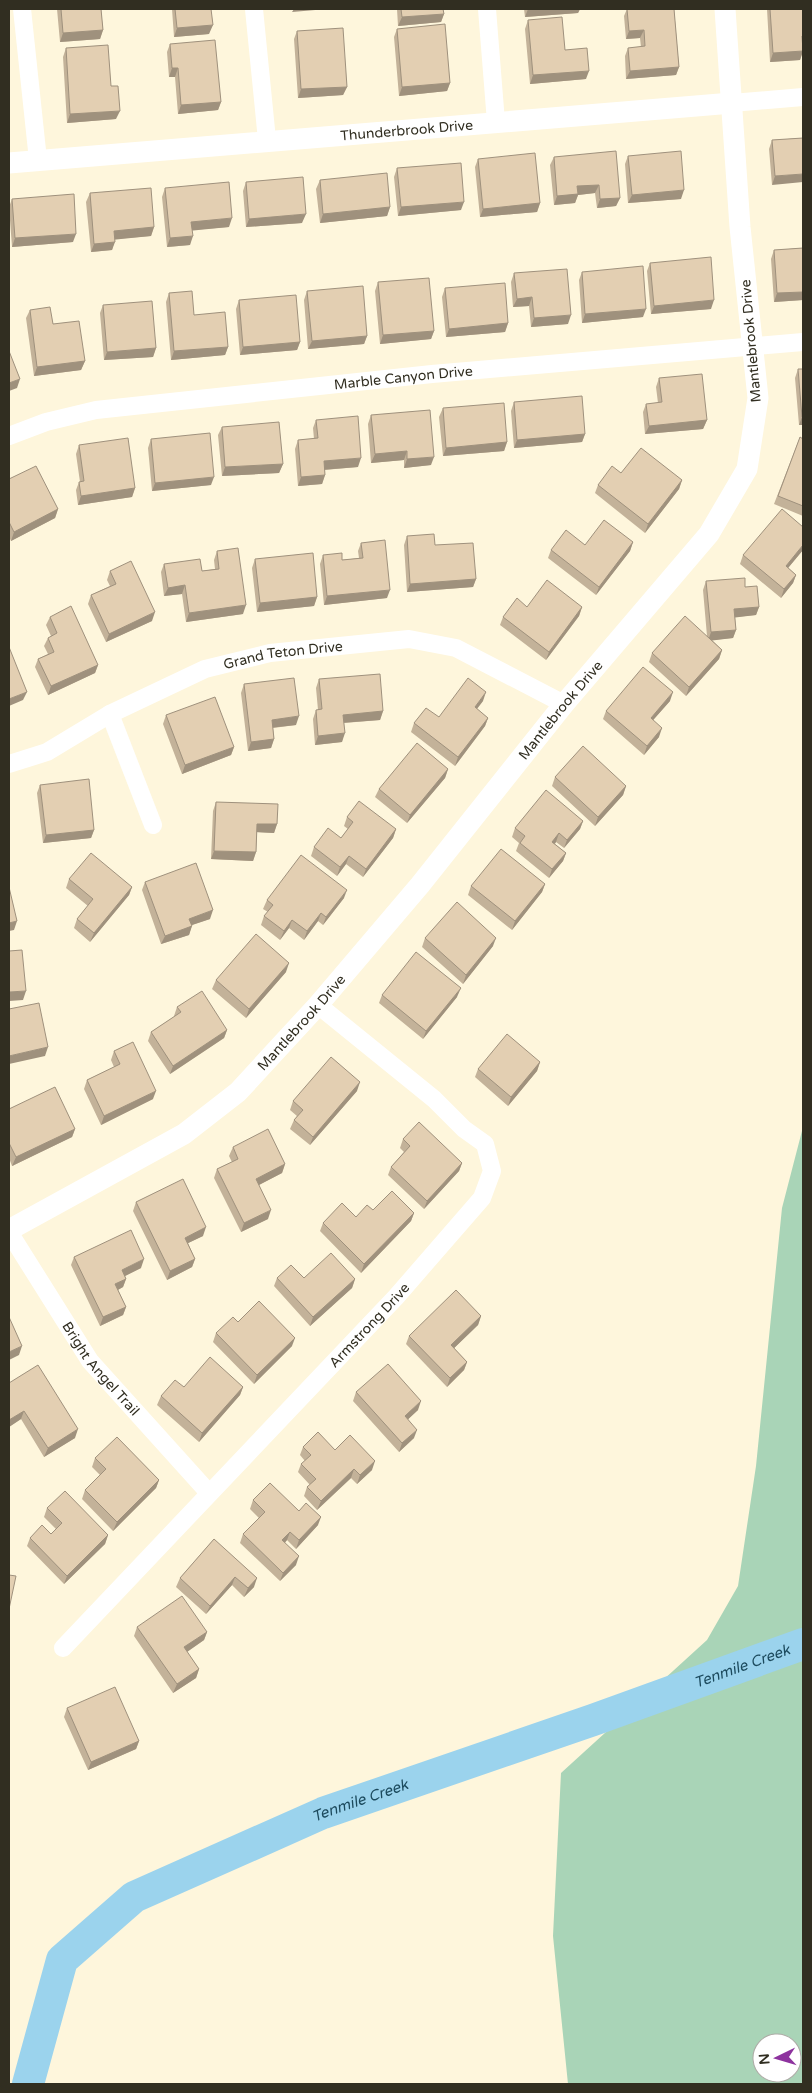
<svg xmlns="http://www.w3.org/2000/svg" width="812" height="2093" font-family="'Varela Round',sans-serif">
	<rect width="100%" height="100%" fill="#fef6dc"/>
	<path fill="#a9d4b7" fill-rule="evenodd" d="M803,1127V2084H568L553,1936L561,1773L707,1640L738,1586L756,1466L782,1208ZM762,2043H792V2073H762Z"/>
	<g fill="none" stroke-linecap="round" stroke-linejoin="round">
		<path stroke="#9bd3ed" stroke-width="32" id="s1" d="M28,2084L62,1960L134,1897L323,1813L593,1720L803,1644"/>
		<g stroke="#fff" stroke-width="18">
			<path d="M22,9L38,160"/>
			<path d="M254,9L267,140"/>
			<path d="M487,9L496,122"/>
			<path d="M732,103L803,97"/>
			<path id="s2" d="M9,436L46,422L96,410L432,374L803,342"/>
			<path d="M110,714L153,825"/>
			<path id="s3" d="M9,764L47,752L110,714L205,669L270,653L409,639L456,648L564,704"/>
			<path id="s4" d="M9,1232L90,1361L209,1493"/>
			<path id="s5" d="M63,1648L396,1297L482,1198L492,1171L485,1144L464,1129L434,1099L318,1005"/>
		</g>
		<g stroke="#fff" stroke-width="21">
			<path id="s6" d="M9,163L732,103"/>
			<path id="s7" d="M9,1230L184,1134L238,1092L318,1005L420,885L564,704L709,534L747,469L758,398L740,227L725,9"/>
		</g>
	</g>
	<path fill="#c3b299" d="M57,9H101L103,30L100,39L60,42Z
		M172,9H211L209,34L174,37Z
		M397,9H443L444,14L441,22L398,26Z
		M524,9H580L578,13L525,17Z
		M627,9H674L679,67L676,75L626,79L625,56L628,48L641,47L640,38L626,39L624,16Z
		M767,9H803V51L800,60L770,62Z
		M528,20L565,50L586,79L530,84L525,29Z
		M397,29L450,83L447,91L399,96L394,37Z
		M297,31L347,87L343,95L298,98L294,39Z
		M170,44L221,102L218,110L178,114L175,77H169L167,52Z
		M66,48L111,86L116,119L67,123L63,57Z
		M803,138L772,185L769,149L772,140Z
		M628,156L681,199L628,203L625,164Z
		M554,157L620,198L616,206L597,208L595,193L578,195L575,203L554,205L550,165Z
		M478,159L540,203L537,212L480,217L475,167Z
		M397,168L461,210L398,216L394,177Z
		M320,180L390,207L387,216L320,223L316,189Z
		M246,182L302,223L246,227L243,191Z
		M165,188L229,227L192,230L190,245L167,247L162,197Z
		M90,193L154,227L151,236L115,239L112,250L91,252L86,202Z
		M12,199L73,242L12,247L9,207Z
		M803,248V300L774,302L771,259L774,250Z
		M650,263L711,309L651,314L647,271Z
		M582,272L643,317L582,323L579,280Z
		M514,273L568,324L531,327L529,306L513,307L511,282Z
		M378,282L434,331L431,339L380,344L375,291Z
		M445,288L508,323L505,332L446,337L442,297Z
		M307,291L367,336L364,344L308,349L304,300Z
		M169,293L228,347L225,355L171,360L166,302Z
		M239,300L300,342L297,350L240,355L236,309Z
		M103,305L156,348L153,357L104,360L100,313Z
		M30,310L85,361L81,370L34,376L26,318Z
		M798,369L803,425H799L795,378Z
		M659,378L707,420L703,429L645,434L643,412L646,404L658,403L656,387Z
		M514,402L585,434L582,442L514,448L511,411Z
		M443,408L507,442L504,451L443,456L439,417Z
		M371,415L431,465L404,468V460L371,463L368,424Z
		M316,420L358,467L324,470L325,475L322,484L298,486L295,449L298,440L314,439L313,428Z
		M222,427L283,464L279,473L222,476L218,435Z
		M800,437L803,439V516L774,504Z
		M151,439L211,485L152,491L148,448Z
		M79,445L135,488L132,497L78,505L76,490L79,482H80L76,454Z
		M621,473L682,480L679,489L645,533L595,493L598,485Z
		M9,479L58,509L55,518L11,541L9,537Z
		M407,536L435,545L476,579L473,587L407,592L404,545Z
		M633,542L630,551L596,595L548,558L551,550L585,545Z
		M361,543L387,598L324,605L320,564L323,555L342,560L359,558L358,551Z
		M803,550L788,568L796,575L793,583L781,598L740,564L743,555Z
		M217,551L243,614L186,622L182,594L164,596L161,572L164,564L202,571L215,569L214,560Z
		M255,559L317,597L314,606L257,612L252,568Z
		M110,571L152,621L106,642L88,604L91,595L110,586L107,580Z
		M706,581L745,587L759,607L756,615L735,617L736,630L733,638L712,640L722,650L719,659L686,696L649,662L652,653L707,636L703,590Z
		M582,607L579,616L546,660L500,625L503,617Z
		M50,617L98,665L95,673L48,695L35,667L38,659L48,654L44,646L48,638L51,636L46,625Z
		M319,679L383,711L380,720L344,723L342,742L315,745L313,719L316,710H318L316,688Z
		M244,684L296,725L273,728L274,739L271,748L248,751L241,693Z
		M483,701L477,709L488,718L485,726L455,766L411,732L414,723L439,717Z
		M670,701L653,720L659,737L644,755L603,719L606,711Z
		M166,715L234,747L231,755L182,774L163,724Z
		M448,769L445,778L407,823L375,797L379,789Z
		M555,777L626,786L623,795L595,826L552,786Z
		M40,785L94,830L91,838L43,843L37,793Z
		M216,802L277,824L274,833L257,832L256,852L253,861L211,859L213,811Z
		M347,817L396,829L393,838L363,877L346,864L337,876L311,856L314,847L341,838L348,829L344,826Z
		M583,821L580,829L564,848L556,842L555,844L566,853L563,861L549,878L516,851L519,843L512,837L515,828Z
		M69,879L132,887L129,895L90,942L74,928L77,919L88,906L66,888Z
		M145,882L210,919L192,925L189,935L161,944L142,890Z
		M545,884L542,892L512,930L468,895L471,886Z
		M344,898L323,925L318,921L304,940L289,928L280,940L261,925L264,916L268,912L263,909L267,900Z
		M425,938L493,946L463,984L422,947Z
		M286,972L246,1018L212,989L216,980Z
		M382,995L457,997L423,1039L379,1003Z
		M177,1007L227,1030L224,1038L170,1074L148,1041L151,1032L175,1016H174Z
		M114,1051L153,1099L101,1125L84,1089L87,1080L114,1067L111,1060Z
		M540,1062L537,1071L508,1106L475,1077L478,1069Z
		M357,1091L310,1145L290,1129L294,1120L297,1116L290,1110L293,1101Z
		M9,1109L75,1129L72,1137L12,1166L9,1158Z
		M403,1139L462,1163L459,1171L424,1209L388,1175L391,1167L404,1152L400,1148Z
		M233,1147L285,1164L282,1173L259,1185L268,1219L241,1232L214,1178L217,1169L232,1162L229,1156Z
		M136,1202L203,1236L188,1243L195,1259L192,1267L167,1280L133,1211Z
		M373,1210L414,1213L411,1221L361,1273L320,1231L323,1223L356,1217Z
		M74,1257L141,1268L125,1276L126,1279L123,1287L118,1290L126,1307L123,1315L100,1326L71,1265Z
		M277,1278H304L355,1279L352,1288L310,1326L274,1286Z
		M481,1316L478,1325L454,1348L467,1362L464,1370L447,1387L406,1344L409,1336Z
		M238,1322L292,1346L254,1384L213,1342L216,1333Z
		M9,1383L75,1438L44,1457L21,1419L9,1427Z
		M243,1387L240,1395L199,1442L157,1405L161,1396Z
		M356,1392L418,1410L408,1419L414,1438L399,1452L353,1401Z
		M303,1447L335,1450L372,1470L357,1484L351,1478L317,1510L304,1496L307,1487L310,1485L298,1472L301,1464L305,1461L300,1455Z
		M95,1458L159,1480L156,1488L113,1531L82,1499L85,1490L100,1475L92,1467Z
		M253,1500L299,1511L318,1525L296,1549L287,1540L285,1543L296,1565L280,1581L240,1543L243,1534L259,1518L250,1509Z
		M47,1508L108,1535L105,1544L64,1584L27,1546L30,1538L51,1534L56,1529L44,1517Z
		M214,1539L254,1587L244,1597L232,1585L206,1614L176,1587L180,1578Z
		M137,1627L207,1632L204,1640L187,1652L199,1669L196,1678L173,1693L134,1636Z
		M67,1708L139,1741L136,1749L88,1770L64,1717Z"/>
	<path fill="#9f917d" d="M294,9H327L292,12Z
		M528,9H580L578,13L525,17Z
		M444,14L441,22L398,26L402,17Z
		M213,25L209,34L174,37L177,28Z
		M103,30L100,39L60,42L63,33Z
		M644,30L640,38L626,39L629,31Z
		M803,51L800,60L770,62L773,53Z
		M679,67L676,75L626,79L630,71Z
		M172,68H178L175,77H169Z
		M589,71L586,79L530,84L533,75Z
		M450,83L447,91L399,96L402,87Z
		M347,87L343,95L298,98L301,89Z
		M221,102L218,110L178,114L181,105Z
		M120,111L116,119L67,123L70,114Z
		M803,174V182L772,185L775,176Z
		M599,185L595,193L578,195L575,203L554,205L557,196L577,186Z
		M684,190L681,199L628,203L632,195Z
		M620,198L616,206L597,208L600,199Z
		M464,202L461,210L398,216L401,207Z
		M540,203L537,212L480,217L483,209Z
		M390,207L387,216L320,223L323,214Z
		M306,214L302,223L246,227L249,219Z
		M232,218L229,227L188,231L191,222Z
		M154,227L151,236L111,240L114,231Z
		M76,234L73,242L12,247L15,238Z
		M193,236L190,245L167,247L170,238Z
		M115,242L112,250L91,252L94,244Z
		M803,292V300L774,302L777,293Z
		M532,297L529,306L513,307L517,299Z
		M714,300L711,309L651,314L654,306Z
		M646,309L643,317L582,323L585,314Z
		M571,315L568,324L531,327L534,318Z
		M508,323L505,332L446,337L449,329Z
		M434,331L431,339L380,344L383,335Z
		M367,336L364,344L308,349L312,341Z
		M300,342L297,350L240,355L243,347Z
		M228,347L225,355L171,360L174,351Z
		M156,348L153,357L104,360L107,352Z
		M85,361L81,370L34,376L37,367Z
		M20,379L17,388L9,391V383Z
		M803,416V425H799L802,417Z
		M707,420L703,429L645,434L649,426Z
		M585,434L582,442L514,448L517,440Z
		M507,442L504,451L443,456L446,448Z
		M407,451L404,460L371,463L375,454Z
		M434,457L431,465L404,468L407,459Z
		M361,458L358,467L321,470L324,461Z
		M283,464L279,473L222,476L225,467Z
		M325,475L322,484L298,486L301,477Z
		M214,477L211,485L152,491L155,483Z
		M682,480L679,489L645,533L648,524Z
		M135,488L132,497L78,505L81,496Z
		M58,509L55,518L11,541L14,532Z
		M633,542L630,551L596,595L599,587Z
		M803,545V550L783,574L786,566Z
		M796,575L793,583L781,598L784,589Z
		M476,579L473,587L407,592L410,584Z
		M185,585L182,594L164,596L168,588Z
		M390,590L387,598L324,605L327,596Z
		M317,597L314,606L257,612L260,603Z
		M246,605L243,614L186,622L189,613Z
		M582,607L579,616L546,660L549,652Z
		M759,607L756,615L731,618L734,609Z
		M155,612L152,621L106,642L109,634Z
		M736,630L733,638L708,641L711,632Z
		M722,650L719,659L686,696L689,687Z
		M98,665L95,673L48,695L51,686Z
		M27,692L23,700L9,706V699Z
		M486,692L483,701L471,716L475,707Z
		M673,692L670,701L647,727L651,718Z
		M383,711L380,720L340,723L343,715Z
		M299,716L296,725L269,728L272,720Z
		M488,718L485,726L455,766L458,757Z
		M662,728L659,737L644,755L647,746Z
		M345,733L342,742L315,745L318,736Z
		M274,739L271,748L248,751L251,742Z
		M234,747L231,755L182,774L185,765Z
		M448,769L445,778L407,823L410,815Z
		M626,786L623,795L595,826L598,817Z
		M583,821L580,829L564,848L567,840Z
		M257,824H277L274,833L254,832Z
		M396,829L393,838L363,877L366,869Z
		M94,830L91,838L43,843L46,835Z
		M559,833L556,842L549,850L552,842Z
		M214,851L256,852L253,861L211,859Z
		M566,853L563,861L549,878L552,869Z
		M349,856L346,864L337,876L340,867Z
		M545,884L542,892L512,930L515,921Z
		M132,887L129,895L90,942L94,933Z
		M347,890L344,898L323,925L326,917Z
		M213,910L210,919L186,927L189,919Z
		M321,913L318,921L304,940L307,931Z
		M292,920L289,928L280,940L284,931Z
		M17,921L14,930L9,931V923Z
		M192,926L189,935L161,944L165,936Z
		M496,938L493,946L463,984L466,975Z
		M289,963L286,972L246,1018L249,1009Z
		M461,988L457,997L423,1039L426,1031Z
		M26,991L23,1000L9,1001V992Z
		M227,1030L224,1038L170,1074L173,1066Z
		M48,1047L45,1056L9,1064V1056Z
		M540,1062L537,1071L508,1106L511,1097Z
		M360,1082L357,1091L310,1145L313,1137Z
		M156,1091L153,1099L101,1125L104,1116Z
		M75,1129L72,1137L12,1166L16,1157Z
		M462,1163L459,1171L424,1209L427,1201Z
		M285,1164L282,1173L253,1188L256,1179Z
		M271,1210L268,1219L241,1232L244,1223Z
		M414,1213L411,1221L361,1273L364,1264Z
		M206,1227L203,1236L182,1246L185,1238Z
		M144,1259L141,1268L119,1279L122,1270Z
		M195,1259L192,1267L167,1280L170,1271Z
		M126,1279L123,1287L112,1293L115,1284Z
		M355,1279L352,1288L310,1326L313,1317Z
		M126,1307L123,1315L100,1326L103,1317Z
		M481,1316L478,1325L448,1354L451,1345Z
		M295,1338L292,1346L254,1384L257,1375Z
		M22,1346L19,1355L9,1360V1352Z
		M467,1362L464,1370L447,1387L450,1378Z
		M243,1387L240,1395L199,1442L202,1433Z
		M421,1401L418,1410L402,1425L405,1416Z
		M24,1411L21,1419L9,1427V1420Z
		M78,1429L75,1438L44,1457L48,1448Z
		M417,1430L414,1438L399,1452L402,1443Z
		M375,1461L372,1470L357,1484L360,1475Z
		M354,1469L351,1478L317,1510L321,1501Z
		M159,1480L156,1488L113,1531L117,1522Z
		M321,1517L318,1525L296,1549L299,1540Z
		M290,1532L287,1540L279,1549L282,1540Z
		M108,1535L105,1544L64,1584L67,1576Z
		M299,1556L296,1565L280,1581L283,1573Z
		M235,1577L232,1585L206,1614L210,1606Z
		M257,1578L254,1587L244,1597L248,1588Z
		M207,1632L204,1640L181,1656L184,1647Z
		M199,1669L196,1678L173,1693L177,1684Z
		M139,1741L136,1749L88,1770L91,1762Z"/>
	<path fill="#e3cfb2" stroke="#9f917d" d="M61,9H101L103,30L63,33Z
		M175,9H211L213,25L177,28Z
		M401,9H443L444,14L402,17Z
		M627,9H674L679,67L630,71L628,48L645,46L644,30L629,31Z
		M770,9H803V36H802L803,51L773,53Z
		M562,17L565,50L587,48L589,71L533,75L528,20Z
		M445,24L450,83L402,87L397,29Z
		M343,28L347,87L301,89L297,31Z
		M215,40L221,102L181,105L178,68H172L170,44Z
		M108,45L111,86H118L120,111L70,114L66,48Z
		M803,138V174L775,176L772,140Z
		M616,151L620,198L600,199L599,185L577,186L578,194L557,196L554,157Z
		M681,151L684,190L632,195L628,156Z
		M535,153L540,203L483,209L478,159Z
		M461,163L464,202L401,207L397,168Z
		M387,173L390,207L323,214L320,180Z
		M303,177L306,214L249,219L246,182Z
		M229,182L232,218L191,222L193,236L170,238L165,188Z
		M151,188L154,227L114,231L115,242L94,244L90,193Z
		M74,194L76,234L15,238L12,199Z
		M803,248V292L777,293L774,250Z
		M711,257L714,300L654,306L650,263Z
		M643,266L646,309L585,314L582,272Z
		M567,269L571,315L534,318L532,297L517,299L514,273Z
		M429,278L434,331L383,335L378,282Z
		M505,283L508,323L449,329L445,288Z
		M363,286L367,336L312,341L307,291Z
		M192,291L194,315L225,312L228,347L174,351L169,293Z
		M296,295L300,342L243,347L239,300Z
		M152,301L156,348L107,352L103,305Z
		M50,307L53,324L79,321L85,361L37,367L30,310Z
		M9,351L20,379L9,383Z
		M798,369H803V416L802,417Z
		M702,374L707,420L649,426L646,404L662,402L659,378Z
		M582,396L585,434L517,440L514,402Z
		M504,403L507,442L446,448L443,408Z
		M430,410L434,457L407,459V451L375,454L371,415Z
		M358,416L361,458L324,461L325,475L301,477L298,440L318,438L316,420Z
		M279,422L283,464L225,467L222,427Z
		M210,433L214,477L155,483L151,439Z
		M800,437L803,439V506L778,496Z
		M128,438L135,488L81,496L79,482L84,481L79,445Z
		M641,448L682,480L648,524L598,485L612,466L621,473Z
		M36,466L58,509L14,532L9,522V479Z
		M782,509L803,527V545L786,566L796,575L784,589L743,555Z
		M604,520L633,542L599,587L551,550L566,530L585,545Z
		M434,534L435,545L473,543L476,579L410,584L407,536Z
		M385,540L390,590L327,596L323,555L342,553V560L363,558L361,543Z
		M238,548L246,605L189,613L185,585L168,588L164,564L200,559L202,571L219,569L217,551Z
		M313,553L317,597L260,603L255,559Z
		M131,561L155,612L109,634L91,595L116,584L110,571Z
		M745,578V587L757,586L759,607L734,609L736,630L711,632L706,581Z
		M547,580L582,607L549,652L503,617L517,598L527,607Z
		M71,606L98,665L51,686L38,659L54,652L48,638L57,633L50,617Z
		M685,616L722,650L689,687L652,653Z
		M9,647L27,692L9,699Z
		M643,667L673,692L651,718L662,728L647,746L606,711Z
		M380,674L383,711L343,715L345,733L318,736L316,710L322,709L319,679Z
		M294,678L299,716L272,720L274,739L251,742L244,684Z
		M468,678L486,692L475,707L488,718L458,757L414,723L426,708L439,717Z
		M215,697L234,747L185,765L166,715Z
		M417,743L448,769L410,815L379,789Z
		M583,746L626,786L598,817L555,777Z
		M89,779L94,830L46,835L40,785Z
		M546,790L583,821L567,840L559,833L552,842L566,853L552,869L520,843L525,836L515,828Z
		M359,801L396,829L366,869L349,856L340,867L314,847L328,828L341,838L353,822L347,817Z
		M216,802L278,804L277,824H257L256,852L214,851Z
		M501,849L545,884L515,921L471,886Z
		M91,853L132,887L94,933L77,919L93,899L69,879Z
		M301,855L347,890L326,917L321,913L307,931L292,920L284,931L264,916L273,905L267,900Z
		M196,863L213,910L189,919L192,926L165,936L145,882Z
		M9,887L17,921L9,923Z
		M457,902L496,938L466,975L425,938Z
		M256,934L289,963L249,1009L216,980Z
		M22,950L26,991L9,992V951Z
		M416,952L461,988L426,1031L382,995Z
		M202,991L227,1030L173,1066L151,1032L181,1012L177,1007Z
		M39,1003L48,1047L9,1056V1009Z
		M507,1034L540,1062L511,1097L478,1069Z
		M133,1042L156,1091L104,1116L87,1080L120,1064L114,1051Z
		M331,1057L360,1082L313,1137L294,1120L303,1110L293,1101Z
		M55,1087L75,1129L16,1157L9,1143V1109Z
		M419,1122L462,1163L427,1201L391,1167L410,1146L403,1139Z
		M268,1129L285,1164L256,1179L271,1210L244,1223L217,1169L238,1159L233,1147Z
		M183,1179L206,1227L185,1238L195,1259L170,1271L136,1202Z
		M392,1191L414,1213L364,1264L323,1223L342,1203L356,1217L367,1205L373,1210Z
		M131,1230L144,1259L122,1270L126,1279L115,1284L126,1307L103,1317L74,1257Z
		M331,1253L355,1279L313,1317L277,1278L291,1265L304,1278Z
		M456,1290L481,1316L451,1345L467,1362L450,1378L409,1336Z
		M259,1301L295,1338L257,1375L216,1333L233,1317L238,1322Z
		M9,1317L22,1346L9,1352Z
		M210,1357L243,1387L202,1433L161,1396L175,1380L184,1387Z
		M388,1364L421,1401L405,1416L417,1430L402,1443L356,1392Z
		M38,1365L78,1429L48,1448L24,1411L9,1420V1383Z
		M318,1432L335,1450L350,1435L375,1461L360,1475L354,1469L321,1501L307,1487L316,1479L301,1464L311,1455L303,1447Z
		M117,1437L159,1480L117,1522L85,1490L106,1469L95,1458Z
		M270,1483L299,1511L306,1503L321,1517L299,1540L290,1532L282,1540L299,1556L283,1573L243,1534L265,1512L253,1500Z
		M65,1491L108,1535L67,1576L30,1538L42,1525L51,1534L62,1523L47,1508Z
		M214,1539L257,1578L248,1588L235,1577L210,1606L180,1578Z
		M9,1575L16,1576L9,1609Z
		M182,1596L207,1632L184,1647L199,1669L177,1684L137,1627Z
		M115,1687L139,1741L91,1762L67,1708Z"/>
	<g text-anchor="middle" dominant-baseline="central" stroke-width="4" stroke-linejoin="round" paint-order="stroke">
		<g font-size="14" fill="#312e21" stroke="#fff">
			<text stroke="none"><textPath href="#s6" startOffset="399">Thunderbrook Drive</textPath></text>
			<text transform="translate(751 341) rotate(-95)">Mantlebrook Drive</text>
			<text stroke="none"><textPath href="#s2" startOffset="400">Marble Canyon Drive</textPath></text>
			<text stroke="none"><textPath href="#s3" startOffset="298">Grand Teton Drive</textPath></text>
			<text stroke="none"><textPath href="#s7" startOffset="768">Mantlebrook Drive</textPath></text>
			<text stroke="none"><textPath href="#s7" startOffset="362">Mantlebrook Drive</textPath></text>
			<text stroke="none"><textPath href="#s5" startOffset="445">Armstrong Drive</textPath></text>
			<text stroke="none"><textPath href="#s4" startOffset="165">Bright Angel Trail</textPath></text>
		</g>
		<g font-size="15" font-style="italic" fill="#1c4a5d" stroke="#fff">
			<text stroke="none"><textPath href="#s1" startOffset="875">Tenmile Creek</textPath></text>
			<text stroke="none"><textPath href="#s1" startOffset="470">Tenmile Creek</textPath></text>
		</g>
	</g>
	<rect width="812" height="2093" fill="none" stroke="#312e21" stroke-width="20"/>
	<g transform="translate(777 2058) rotate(265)"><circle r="24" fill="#ffffff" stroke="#adaba6"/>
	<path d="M0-4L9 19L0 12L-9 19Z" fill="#8d329e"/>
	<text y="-8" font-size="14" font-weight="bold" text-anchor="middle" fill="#312e21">N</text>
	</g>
</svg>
